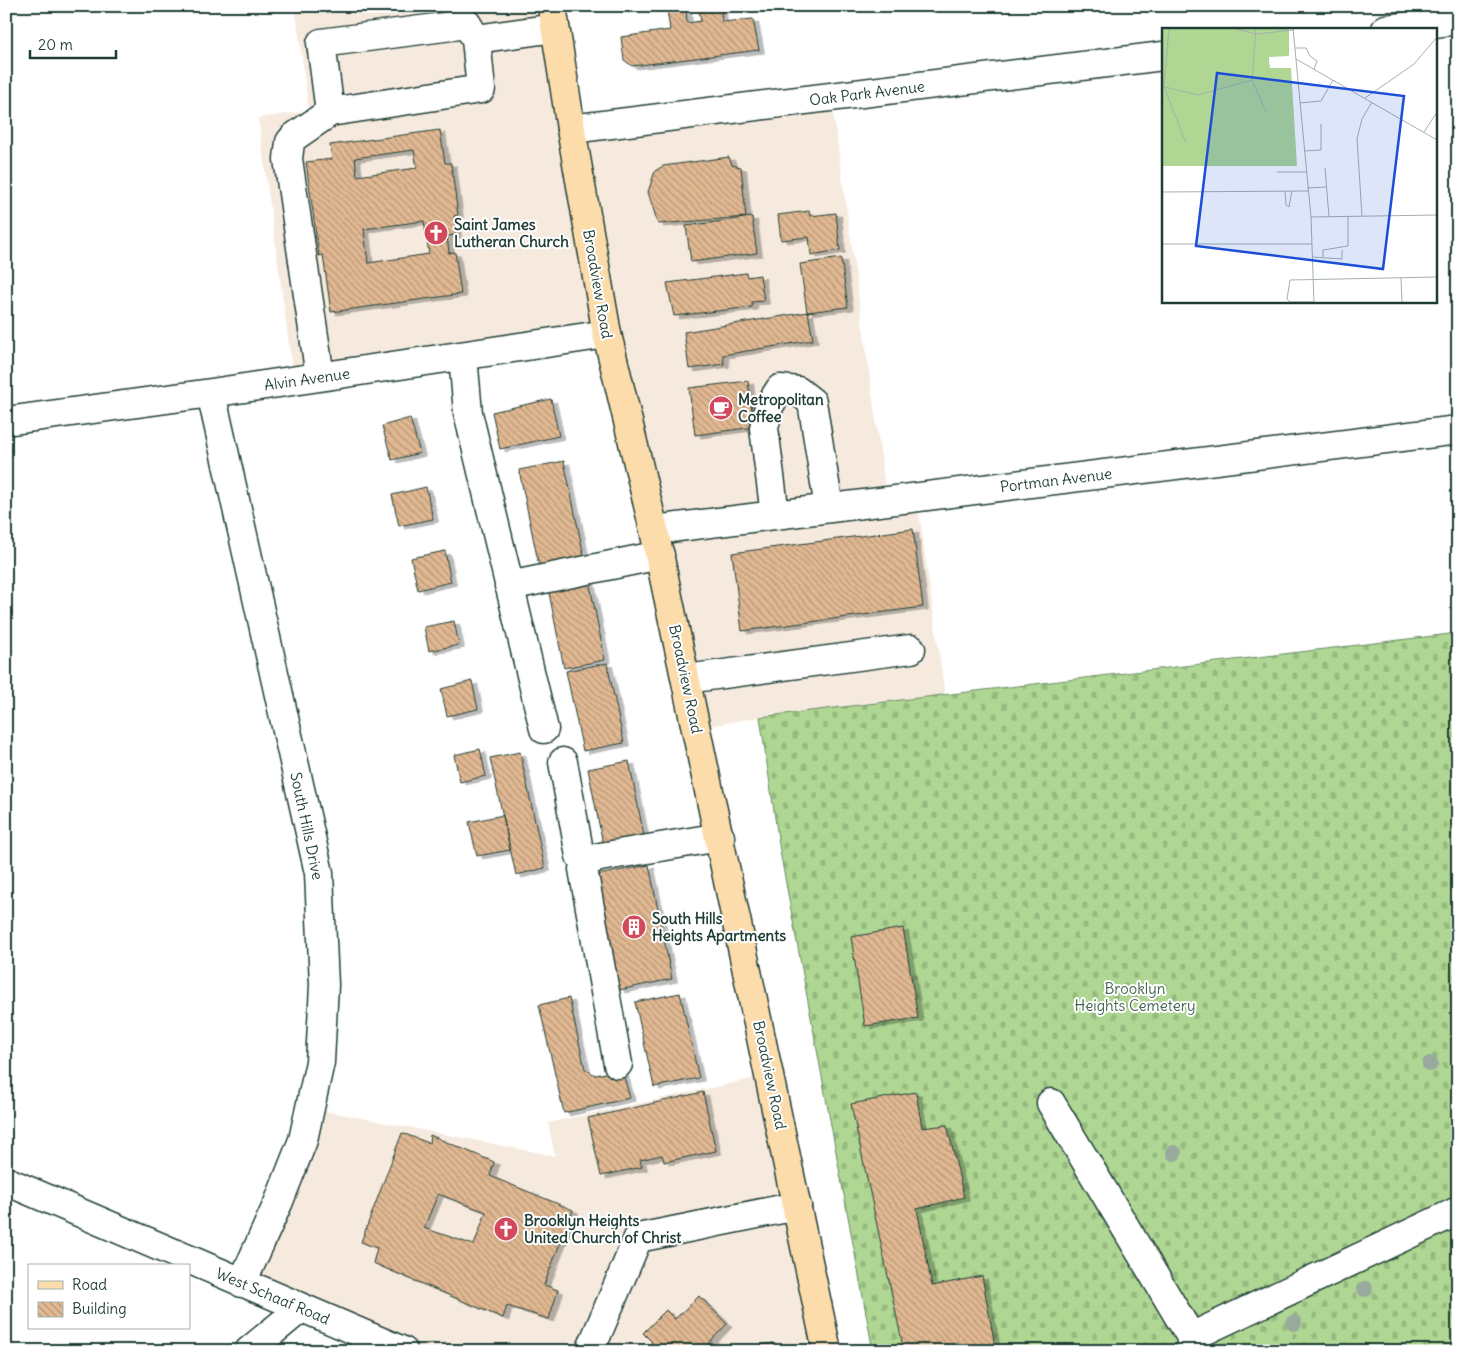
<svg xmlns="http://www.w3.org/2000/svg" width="1464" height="1357" font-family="Delius,sans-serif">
	<defs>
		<pattern id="cemetery-stones" width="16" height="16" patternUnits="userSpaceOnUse" patternTransform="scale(1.25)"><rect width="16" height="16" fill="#afd793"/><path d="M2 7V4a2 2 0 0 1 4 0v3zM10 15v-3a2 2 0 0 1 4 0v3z" fill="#96b97f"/></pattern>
		<pattern id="building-back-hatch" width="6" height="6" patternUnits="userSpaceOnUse" patternTransform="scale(1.25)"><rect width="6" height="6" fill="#e1b892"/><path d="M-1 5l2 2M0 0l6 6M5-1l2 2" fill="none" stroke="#b69778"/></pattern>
		<filter id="shadow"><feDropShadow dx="5.5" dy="3" stdDeviation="0" flood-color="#0004"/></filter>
	</defs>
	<rect width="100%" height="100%" fill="#fff"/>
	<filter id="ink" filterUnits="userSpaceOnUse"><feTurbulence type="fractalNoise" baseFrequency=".02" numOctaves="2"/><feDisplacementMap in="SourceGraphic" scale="10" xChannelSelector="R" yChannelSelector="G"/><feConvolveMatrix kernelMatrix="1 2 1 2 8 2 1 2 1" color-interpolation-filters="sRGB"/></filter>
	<g filter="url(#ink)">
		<path fill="#f6eade" d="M295,6H552L571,129L831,97L887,501L917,498L945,695L760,717L697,728L607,334L294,381L258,118L309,111Z
			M770,1075L827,1351H403L242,1283L310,1108L555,1156L548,1123Z"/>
		<path fill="url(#cemetery-stones)" stroke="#678a64" d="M1458,633V1351H873L780,851L760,717Z"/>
		<path fill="url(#building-back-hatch)" stroke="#1f3d34" fill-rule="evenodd" filter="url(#shadow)" d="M698,6H721L722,22L753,19L759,50L632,66L624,60L621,37L670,30L667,10L686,8L687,23L701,21Z
			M440,130L445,163H451L458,215L454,216L456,235L447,236L449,253L455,252L461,294L331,312L323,255L319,256L306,162L332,159L330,145ZM414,150L417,168L357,176L355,158ZM424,221L429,254L368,263L364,229Z
			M729,157L732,165L741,167L746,217L658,224L648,192L655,171L663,166Z
			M809,211L810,216L836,213L840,250L811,255L809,237L781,240L778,215Z
			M752,217L757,253L691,262L686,226Z
			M841,258L848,307L807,312L800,264Z
			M746,273L747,277L760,275L764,301L752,302V307L674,316L667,283Z
			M808,312L813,340L723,355L724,364L689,369L684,332Z
			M748,381L754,427L695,435L689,388Z
			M551,399L559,436L500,449L492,412Z
			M410,418L420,453L392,460L382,426Z
			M564,461L585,561L540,571L519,470Z
			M426,487L433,519L399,526L392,495Z
			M913,529L923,607L742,631L732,553Z
			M445,551L451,582L418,590L411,558Z
			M589,580L605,660L564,668L548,588Z
			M454,621L459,645L429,651L424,627Z
			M607,663L624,743L583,751L566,671Z
			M472,681L478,709L447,716L441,689Z
			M480,749L486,776L460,782L454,755Z
			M520,752L545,868L516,875L490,758Z
			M629,761L645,841L604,849L588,769Z
			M503,815L510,850L477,856L469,822Z
			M649,865L672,979L619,990L597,875Z
			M903,928L918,1018L865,1026L851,937Z
			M680,993L699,1078L654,1087L635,1002Z
			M569,998L585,1069L595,1075L622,1070L630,1098L564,1113L539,1005Z
			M703,1092L716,1151L664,1162L662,1155L640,1160L642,1167L601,1176L588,1118Z
			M916,1092L922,1128L947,1125L964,1197L917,1209L932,1286L982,1276L996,1351H904L851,1104Z
			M402,1133L429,1143L430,1135L494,1162L490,1176L573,1210L544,1285L558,1290L549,1319L507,1306L503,1318L373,1263L377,1248L361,1242ZM438,1194L486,1212L474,1245L424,1228Z
			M699,1296L727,1324L701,1351H643L652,1342L643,1333L666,1310L675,1319Z
			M773,1343L774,1351H740L739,1349Z"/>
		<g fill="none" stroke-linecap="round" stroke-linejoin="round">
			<defs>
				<path id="minor" d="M1386,29L1458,20
					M330,112L321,43L467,24L476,39L555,28
					M571,129L1163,56
					M463,356L468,413L544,729
					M320,377L288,159L290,142L294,137L330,112L481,89L476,39
					M211,393L319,873L324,985L320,1062L303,1140L279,1201L242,1283
					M6,421L211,393L607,334
					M775,515L764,428L769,406L780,389L798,391L812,402L829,508
					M654,530L1458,430
					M509,586L660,555
					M686,679L911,649
					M563,762L580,856L586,861
					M618,1064L583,869L586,861L600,857L720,837
					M1051,1103L1191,1337V1351
					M6,1181L403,1351
					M1191,1337L1458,1211
					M249,1351L301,1308
					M590,1351L638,1238L797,1206"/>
				<path id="major" d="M552,6L571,129L607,334L654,530L827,1351"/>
			</defs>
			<use href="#minor" stroke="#1f3d34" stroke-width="31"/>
			<use href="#major" stroke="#1f3d34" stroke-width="31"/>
			<use href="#minor" stroke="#fff" stroke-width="28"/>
			<use href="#major" stroke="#fddcac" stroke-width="28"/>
		</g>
		<g fill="#98aa9d">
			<circle cx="1430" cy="1064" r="8"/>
			<circle cx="1174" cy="1153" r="8"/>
			<circle cx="1365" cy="1289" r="8"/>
			<circle cx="1294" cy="1323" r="8"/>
		</g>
	</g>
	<defs>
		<symbol id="church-disc" viewBox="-11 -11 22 22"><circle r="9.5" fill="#d1495b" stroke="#fff"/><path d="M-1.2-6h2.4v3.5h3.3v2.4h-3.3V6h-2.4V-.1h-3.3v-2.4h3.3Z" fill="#fff"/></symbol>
		<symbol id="cafe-disc" viewBox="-11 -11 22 22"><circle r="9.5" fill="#d1495b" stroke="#fff"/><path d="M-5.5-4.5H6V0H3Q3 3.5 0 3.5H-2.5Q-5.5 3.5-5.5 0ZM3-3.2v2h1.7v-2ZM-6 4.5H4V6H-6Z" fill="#fff"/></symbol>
		<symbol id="building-disc" viewBox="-11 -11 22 22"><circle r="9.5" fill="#d1495b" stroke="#fff"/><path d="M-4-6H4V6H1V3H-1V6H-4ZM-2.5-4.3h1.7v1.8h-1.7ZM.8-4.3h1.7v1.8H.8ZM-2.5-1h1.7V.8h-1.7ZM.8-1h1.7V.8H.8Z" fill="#fff"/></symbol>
	</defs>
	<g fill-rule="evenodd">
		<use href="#church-disc" x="422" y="219" width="28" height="28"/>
		<use href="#cafe-disc" x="707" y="394" width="28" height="28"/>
		<use href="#building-disc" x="620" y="913" width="28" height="28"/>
		<use href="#church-disc" x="492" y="1215" width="28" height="28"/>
	</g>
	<g text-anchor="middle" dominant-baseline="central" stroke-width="4" stroke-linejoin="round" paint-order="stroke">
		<g font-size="15" fill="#1f3d34" stroke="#fff">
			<text transform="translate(867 93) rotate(-7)">Oak Park Avenue</text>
			<text transform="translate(598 284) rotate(80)">Broadview Road</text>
			<text transform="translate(307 379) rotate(-8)">Alvin Avenue</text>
			<text transform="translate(1056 480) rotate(-7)">Portman Avenue</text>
			<text transform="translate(686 679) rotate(78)">Broadview Road</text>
			<text transform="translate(307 826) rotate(78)">South Hills Drive</text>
			<text transform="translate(770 1075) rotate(78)">Broadview Road</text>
			<text transform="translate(273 1296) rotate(23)">West Schaaf Road</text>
		</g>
		<g font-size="15" font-weight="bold" fill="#1f3d34" stroke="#fff" text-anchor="start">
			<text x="454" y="224">Saint James<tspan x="454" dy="17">Lutheran Church</tspan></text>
			<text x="738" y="399">Metropolitan<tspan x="738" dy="17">Coffee</tspan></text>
			<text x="652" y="918">South Hills<tspan x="652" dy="17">Heights Apartments</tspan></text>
			<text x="524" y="1220">Brooklyn Heights<tspan x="524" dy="17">United Church of Christ</tspan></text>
		</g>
		<g font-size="15" fill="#43644c" stroke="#fff">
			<text x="1135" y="988">Brooklyn<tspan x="1135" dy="17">Heights Cemetery</tspan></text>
		</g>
	</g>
	<g transform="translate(1162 28)">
		<rect width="275" height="275" fill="#fff"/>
		<path d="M0,0H127V28L107,29V33L108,40H129L135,138H0Z" fill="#afd793"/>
		<path fill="none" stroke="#a5b1ae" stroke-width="1" d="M7,0L2,59L24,115M71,0L94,6L132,2M94,0L90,52L104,84M131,0L149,189L152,275M133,20H144L148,28L155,33L152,41M134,31L275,112M3,59L36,67L90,52M203,70L252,36L275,9M138,75L159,73L171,52M262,104L275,84M142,123L159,122V96M163,140L167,189M115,144H144M145,160L165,159M123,163L124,177L127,179L130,163M0,164L146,163M200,188L195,111L200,91L210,74M149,189L275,187M0,216H150M150,229L180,231V222M161,229V222L186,218V188M239,250L240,275M152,274H128L125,271L128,252L275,249"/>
		<path fill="#1d4ed8" fill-opacity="0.15" stroke="#1d4ed8" stroke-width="2.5" d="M55,45L242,68L221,241L34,218Z"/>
		<rect width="275" height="275" fill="none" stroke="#1f3d34" stroke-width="2.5"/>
	</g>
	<rect width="1464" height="1357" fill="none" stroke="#fff" stroke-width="25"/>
	<rect x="12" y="12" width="1439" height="1332" fill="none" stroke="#1f3d34" stroke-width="2" filter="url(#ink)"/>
	<rect x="28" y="1264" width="162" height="65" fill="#ffffff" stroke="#a5b1ae"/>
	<rect x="38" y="1281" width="25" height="8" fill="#fddcac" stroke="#a5b1ae"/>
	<text x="72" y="1290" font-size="15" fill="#1f3d34">Road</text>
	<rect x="38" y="1302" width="25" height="15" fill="url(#building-back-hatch)" stroke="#a5b1ae"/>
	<text x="72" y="1314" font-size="15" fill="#1f3d34">Building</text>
	<path d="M30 50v8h86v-8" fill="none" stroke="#1f3d34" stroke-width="2.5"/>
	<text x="38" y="50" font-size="15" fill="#1f3d34" stroke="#ffffff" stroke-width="4" paint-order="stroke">20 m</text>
</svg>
